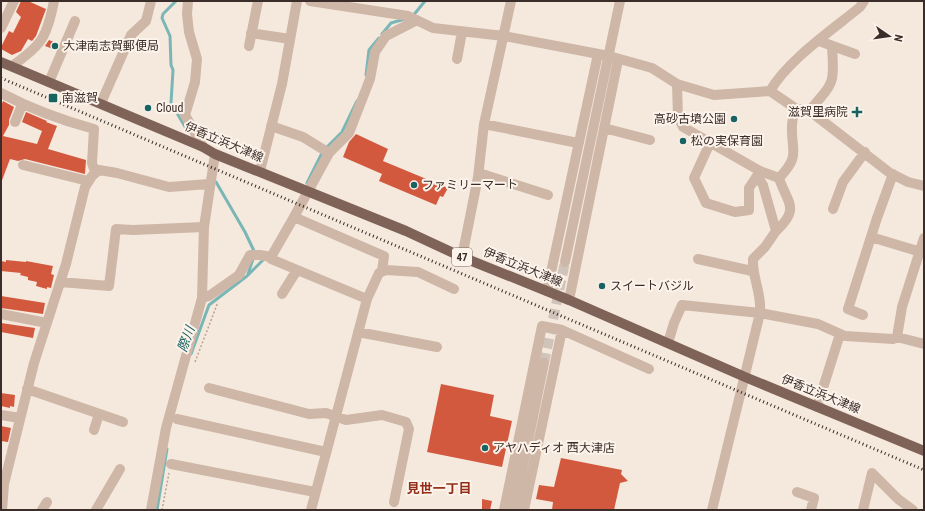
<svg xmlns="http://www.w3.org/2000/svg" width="925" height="511" font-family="'Roboto Condensed','Noto Sans JP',sans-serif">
	<rect width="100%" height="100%" fill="#f5e9de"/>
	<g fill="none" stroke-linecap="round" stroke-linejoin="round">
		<path stroke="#79b6b5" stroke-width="3" d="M176,1L163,14L162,18L170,36L171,65L173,70L171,103L187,130
			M412,17L425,1
			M382,34L391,23L405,19
			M366,75L369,50L379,38
			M216,182L245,232L255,253
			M307,183L323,151L342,132L357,101
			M248,274L253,259
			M191,354L209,305L247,276L264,259
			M157,510L167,449"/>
	</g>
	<path fill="#d3593e" d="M21,1H28L46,9L36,36L32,41L28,39L21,51L12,55L1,49V47L9,31L13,33L21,17L16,12Z
		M49,40L56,43L53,49L45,46Z
		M3,101L14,107L9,120V125L3,136L37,144L42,131L22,122L26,112L47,121L46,122L57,126L48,149L86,160L85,174L25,159L18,161L10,159L1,183V106Z
		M356,134L388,149L383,161L448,188L443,197L440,196L436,205L379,181L382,174L343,157L349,142Z
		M6,260L26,262V261L53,266L51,274L54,275L51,288L47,287V289L36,286L37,282L28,280V277L20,275L21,273L1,271V261L6,262Z
		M1,296L45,303L43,314L1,308Z
		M1,323L35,328L33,338L1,332Z
		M441,384L494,395L490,416L512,421L502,467L427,452Z
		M1,393L15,395L14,407L10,406V408L1,406Z
		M1,426L11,428L8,442L1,441Z
		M561,458L622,470L621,474L628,481L620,483L614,510H552L553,502L536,499L539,485L554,487Z
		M482,499L492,501L490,510H482Z"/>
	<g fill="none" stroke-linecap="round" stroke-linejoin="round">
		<path stroke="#d0c3ba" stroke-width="10" stroke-dasharray="10 5" stroke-linecap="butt" d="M544,363L565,262"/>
		<path stroke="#bba191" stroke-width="1.5" stroke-dasharray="2 2" stroke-linecap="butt" d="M195,362L218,302
			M162,510L169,473"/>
		<path stroke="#cfb7a8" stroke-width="10" d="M188,1L187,14L189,32L197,59L195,82L185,115L203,147
			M310,1L408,16L433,28L504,36L609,56L652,68L677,84L714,95L770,91L795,108L811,112L890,173L908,182L924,186
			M1,28L14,1
			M251,33L290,39
			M819,41L855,54
			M249,46L258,1
			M457,59L462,32
			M12,66C42,45 47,37 54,1
			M49,82L75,21
			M677,84L678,117L683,127L760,171L779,178C801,155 791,152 792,126C792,120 794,114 795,108
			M770,91C788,60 832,30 860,7L864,1
			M1,93C31,109 61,120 94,129L92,163L95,172
			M101,103L131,35L146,21L151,1
			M809,111C833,83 835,85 832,48
			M15,122L22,105
			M484,124L578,143
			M271,126L303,137L329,153
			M604,128L650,140
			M710,143L694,178L706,203L735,212L749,210V188L757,176
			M23,165L88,181
			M260,171L282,84L297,1
			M479,173L548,195
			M833,209L843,182L865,152
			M294,217L329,153L349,133L370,79L375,52L386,36L417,20
			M776,231C801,208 787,203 779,178
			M871,237L924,253
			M271,257V259L367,299
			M462,257L478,177L484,124L511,1
			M698,259L752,271
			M565,262L620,1
			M60,282L109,286L116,229L133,230L204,227
			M547,291L598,54
			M282,294L297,270
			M202,298L209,296L239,275L250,255H260L271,257L294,217L384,256L382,271
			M569,300L618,60
			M1,314L47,323
			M863,315L848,309L877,218L893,174
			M562,330L649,369
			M358,332L437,347
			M897,337L902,307L924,238
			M668,343L674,323L682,305L760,313L818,324L845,336L893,339L897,337L924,344
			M209,388L309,414L326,413L346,420L382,415L406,422L409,429L394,502
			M27,389L123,422
			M817,407L840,334
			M1,415L20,418
			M177,419L326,452
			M94,430L99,414
			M171,464L315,492
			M797,492L814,498L811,510
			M2,510L4,484L34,363L66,264L85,187L92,176L99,170L117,173L169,187L209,184
			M42,510L47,502
			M96,510L120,469
			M151,510L166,428L202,298L204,227L215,154
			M311,510L367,299L379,273L386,270L418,272L454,289
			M504,510L542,326L562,330L524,510
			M514,510L544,363
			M712,510L760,313C762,293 752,278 753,259L765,247L776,231L763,185L757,176L760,171
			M863,510L872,473L898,499L913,510"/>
		<path stroke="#7f6358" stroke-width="10" d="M1,62L203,147L215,154L406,231L462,257L569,300L745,377L924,451"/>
		<path stroke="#3b2d29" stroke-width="3" stroke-dasharray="1 3" stroke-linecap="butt" d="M1,78L924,470"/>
	</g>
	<g fill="#196262" stroke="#fcf3eb" stroke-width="1.5">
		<circle cx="55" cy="46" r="4"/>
		<rect x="48" y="93" width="10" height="10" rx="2"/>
		<circle cx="148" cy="108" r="4"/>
		<path d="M855 106h4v4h4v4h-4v4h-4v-4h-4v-4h4z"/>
		<circle cx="734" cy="119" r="4"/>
		<circle cx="683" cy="141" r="4"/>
		<circle cx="414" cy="185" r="4"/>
		<circle cx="602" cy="286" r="4"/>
		<circle cx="485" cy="448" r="4"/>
	</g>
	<g text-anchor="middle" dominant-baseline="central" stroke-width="4" stroke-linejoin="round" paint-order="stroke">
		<rect fill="#fcf3eb" stroke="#756863" stroke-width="1" x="452" y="248" width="20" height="18" rx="3"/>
		<g font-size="11" font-weight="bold" fill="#3b2d29">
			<text x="462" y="257">47</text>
		</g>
		<g font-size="12" fill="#3b2d29" stroke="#fcf3eb" text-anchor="start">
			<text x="63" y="46">大津南志賀郵便局</text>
			<text x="62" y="98">南滋賀</text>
			<text x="156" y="108">Cloud</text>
			<text x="848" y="112" text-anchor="end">滋賀里病院</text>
			<text x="726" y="119" text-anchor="end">高砂古墳公園</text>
			<text x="691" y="141">松の実保育園</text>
			<text x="422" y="185">ファミリーマート</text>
			<text x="610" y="286">スイートバジル</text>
			<text x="493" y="448">アヤハディオ 西大津店</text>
		</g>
		<g font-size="12" fill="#3b2d29" stroke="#fcf3eb">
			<text transform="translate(224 142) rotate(23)">伊香立浜大津線</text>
			<text transform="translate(523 267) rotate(22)">伊香立浜大津線</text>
			<text transform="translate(821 394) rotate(22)">伊香立浜大津線</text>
		</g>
		<g font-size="13" font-style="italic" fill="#196262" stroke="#fcf3eb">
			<text transform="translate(186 339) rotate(-70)">際川</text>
		</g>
		<g font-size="13" font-weight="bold" fill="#942e18" stroke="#fcf3eb">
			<text x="439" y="488">見世一丁目</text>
		</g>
	</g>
	<rect width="925" height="511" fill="none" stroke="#3b2d29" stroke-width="4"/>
	<g transform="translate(889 36) rotate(103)" stroke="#fcf3eb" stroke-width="3" paint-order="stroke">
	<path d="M0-3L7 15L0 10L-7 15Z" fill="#3b2d29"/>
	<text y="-6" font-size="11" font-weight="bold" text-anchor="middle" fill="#3b2d29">N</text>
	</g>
</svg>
